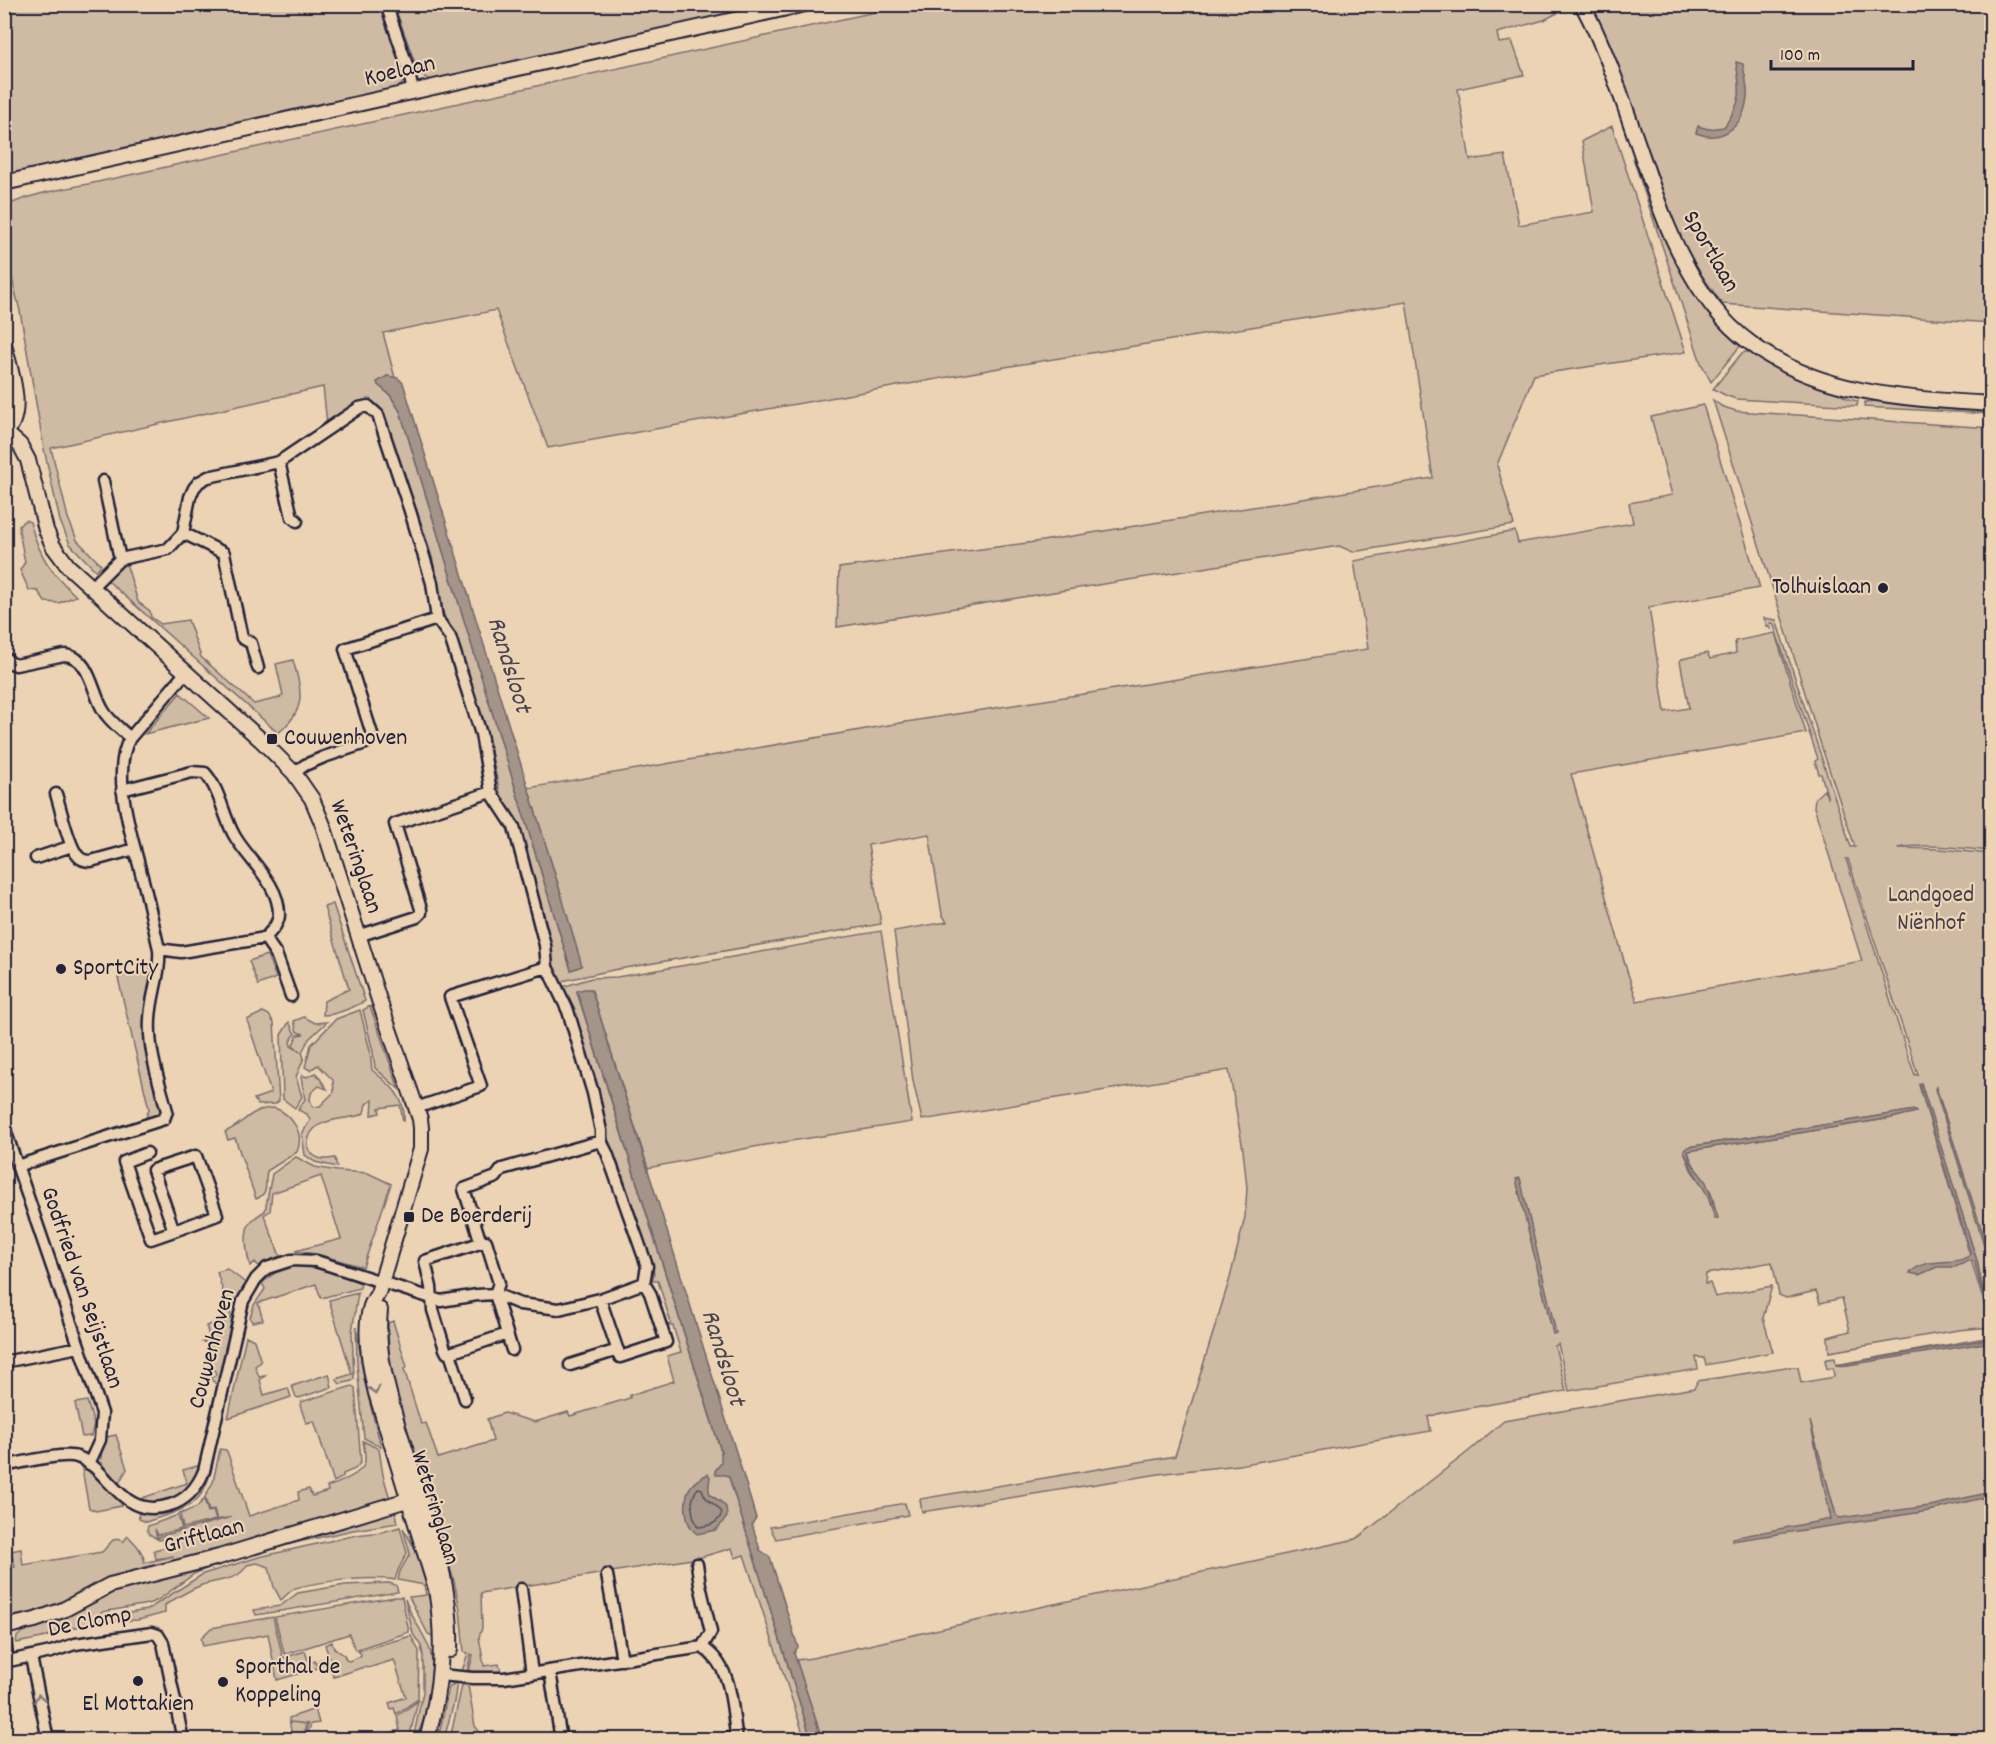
<svg xmlns="http://www.w3.org/2000/svg" width="1996" height="1744" font-family="Dekko,sans-serif">
	<rect width="100%" height="100%" fill="#ecd3b4"/>
	<filter id="ink" filterUnits="userSpaceOnUse"><feTurbulence type="fractalNoise" baseFrequency=".0167" numOctaves="2"/><feDisplacementMap in="SourceGraphic" scale="12" xChannelSelector="R" yChannelSelector="G"/><feConvolveMatrix kernelMatrix="1 2 1 2 8 2 1 2 1" color-interpolation-filters="sRGB"/></filter>
	<g filter="url(#ink)">
		<path fill="#cfbaa3" stroke="#786e6f" stroke-width="1.5" fill-rule="evenodd" d="M4,5H379L405,72C405,80 403,85 396,90L313,105L9,174L4,167Z
			M394,5H779L432,81L419,74Z
			M907,5H1562L1565,9L1544,20L1497,33L1499,43L1512,41L1524,75L1458,89L1470,160L1505,155L1519,225L1594,212L1582,141L1612,126L1686,352L1534,375L1497,465L1514,525L1353,552L1339,546L837,627L839,568L1042,541L1433,478L1406,302L1005,367L548,448L496,310L383,333L395,378L387,376L378,385L390,395L400,411L571,970L577,968L561,894L528,788L906,722L1368,649L1354,561L1515,531L1518,543L1633,523L1629,503L1672,495L1651,417L1703,405L1760,588L1649,607L1665,712L1689,708L1680,661L1682,659L1707,653L1710,659L1736,653L1735,641L1775,633L1806,733L1571,774L1627,971L1637,1001L1862,961L1814,807L1815,798L1824,790L1828,799L1821,774H1819L1815,761L1818,759L1773,623H1770L1771,629L1767,626L1764,618L1776,620L1851,847H1855L1821,745L1778,605L1713,400L1721,406L1736,411L1991,428V851C1961,848 1927,843 1897,848L1940,849L1991,854V1327L1958,1330L1829,1352L1828,1337L1850,1331L1842,1298L1820,1303L1816,1291L1786,1298L1779,1295L1772,1262L1706,1274L1705,1284L1710,1283L1715,1297L1772,1286L1763,1318L1773,1352L1706,1365L1704,1358L1696,1357L1698,1369L1569,1391L1558,1344L1555,1346L1566,1391L1441,1413L1428,1417L1431,1431L1239,1465L1165,1473L922,1512L920,1499L1175,1456L1230,1278L1245,1217L1247,1188L1243,1149L1229,1070L922,1120L913,1081L894,931L947,922L942,914L929,834L868,845L881,924L613,970L562,981L558,980L552,965L542,911L530,871L500,793L487,734L468,669L448,627L441,606L432,557L422,526L399,464L381,409L374,403L368,402L327,424L323,387L51,448L68,518L77,540L101,565L96,571L70,544L60,521L44,449L20,311L5,250L4,207C31,193 64,189 93,183ZM1846,859H1848L1918,1075H1915L1908,1056ZM1921,1084L1977,1261L1989,1320L1919,1085ZM1915,1110L1916,1112L1892,1118L1688,1151C1695,1178 1717,1185 1715,1219L1706,1190L1691,1170L1684,1150L1688,1147Z
			M1589,5H1991V323L1722,304L1694,264L1669,216L1629,95L1609,43Z
			M1633,158L1638,159C1661,226 1683,299 1740,346L1711,382L1701,363Z
			M1750,351L1780,368L1829,388L1849,399L1858,401L1857,406L1736,399L1725,395L1713,389L1742,353Z
			M1890,400L1991,408V414L1864,407L1865,402Z
			M25,520L30,522C40,558 50,571 76,596L59,603L45,602L38,591L29,590L20,570L25,562L19,531V526Z
			M126,563L138,602L150,611L151,617L161,624L188,620L201,657L254,704L279,698L283,695L276,664L293,660C302,692 307,710 278,733L107,580Z
			M180,693L209,718L145,734Z
			M333,904L365,1001C352,1008 337,1015 323,1015L324,1001L349,989L324,907Z
			M881,931L912,1122L759,1146L648,1168L592,991L590,989L577,992L811,1739H805L744,1555L735,1558L732,1548L698,1558L481,1593L482,1628L479,1637L484,1666L499,1664L501,1672L469,1671L473,1655L471,1654L467,1673H463L462,1671L468,1653L464,1652L460,1609L454,1581L391,1377L389,1362L388,1323L393,1321L407,1367L404,1369L421,1424L426,1423L438,1458L493,1441L487,1419L504,1413L535,1422L568,1412L570,1416L630,1398V1395L674,1381L667,1356L681,1352L673,1326H667L671,1323L658,1281H652L654,1274L651,1262L622,1174L603,1126L562,987L592,978L617,977Z
			M267,955L276,978L258,985L249,961Z
			M156,963L148,1003L163,1114L144,1123L149,1109L118,978Z
			M370,1006L399,1089L375,1068L373,1052L363,1010Z
			M360,1010L370,1051L372,1070C389,1084 406,1096 404,1121H403L400,1105L379,1108L380,1113L372,1115L373,1100L366,1104L364,1113L361,1115C340,1121 306,1117 308,1148C314,1160 323,1160 335,1158L337,1167L315,1162L305,1155L302,1134L310,1120L307,1114L298,1110L305,1099L301,1077L302,1075L307,1077L316,1073L327,1089L319,1086L311,1093L310,1100L313,1107L320,1106L334,1092L333,1080L318,1065L310,1070L305,1067L311,1045L336,1019Z
			M263,1012L269,1015L274,1023L279,1101L275,1104L258,1105L254,1099L271,1093L247,1020Z
			M304,1017L315,1023L327,1022L309,1039L302,1052L304,1058L296,1077L302,1097L295,1108L283,1099L281,1035L289,1022L295,1034L290,1042L291,1046L301,1052L293,1045L297,1035L304,1034L297,1032L294,1021Z
			M275,1108C292,1115 305,1133 297,1152L267,1171C264,1184 270,1193 256,1199L235,1138L228,1140L225,1132C246,1123 249,1108 275,1108Z
			M296,1157L315,1167L337,1171L368,1173L391,1184L363,1267L316,1254L295,1251L341,1239L321,1176L272,1193L270,1211L264,1215L280,1256L259,1267L255,1262L250,1266C247,1254 243,1233 250,1223C254,1218 260,1214 265,1211L272,1174Z
			M293,1266C316,1266 340,1275 361,1283L360,1288L321,1298L316,1284L258,1303L263,1320L252,1322L250,1318L254,1305L265,1289L262,1283L275,1273Z
			M227,1269L247,1284L238,1301L234,1317L230,1315L217,1272Z
			M358,1293L352,1332L354,1378L352,1381L340,1384L336,1379L352,1374L329,1300Z
			M230,1318L234,1319L220,1381L216,1384L210,1378L216,1375L211,1357L205,1358L212,1353L209,1343L203,1342L210,1339L206,1326L218,1322L220,1325Z
			M356,1327L364,1379L381,1447L364,1438L357,1365Z
			M246,1336L254,1340L261,1362L255,1366L259,1377L265,1376L260,1380L264,1395L288,1388L291,1397L228,1418Z
			M1991,1337L1992,1713H1986L1987,1717H1991V1739H822L796,1660L812,1658L966,1623L1356,1539L1469,1451L1504,1421L1694,1388L1698,1381L1786,1367H1798L1801,1383L1834,1377L1833,1368L1827,1369L1825,1361L1827,1359L1835,1358L1836,1365Z
			M329,1374L332,1387L299,1398L296,1397L292,1386Z
			M352,1386L355,1388L361,1462L355,1469L343,1474V1477L334,1482L314,1421L306,1423L300,1405L301,1402Z
			M87,1401L94,1424L91,1436L82,1437L75,1403Z
			M116,1435L127,1469L119,1483C100,1464 96,1463 107,1437Z
			M363,1441L379,1449L383,1475L390,1499L66,1602L41,1612L5,1617V1569L15,1567L11,1551L21,1549L23,1565L102,1552L113,1540L120,1539L123,1542L128,1536C136,1544 142,1550 145,1562L143,1563L174,1556L156,1559L154,1550L166,1547L162,1539L159,1540L158,1537L232,1517L217,1520L214,1509L209,1511L205,1497L213,1482L220,1449L226,1450L228,1454L249,1516L299,1500L298,1492L309,1489L312,1496L328,1491L327,1487C337,1484 359,1475 364,1465C367,1459 364,1448 363,1441Z
			M212,1456L214,1457C205,1507 190,1507 146,1522L139,1519L138,1511L158,1512L177,1508Z
			M81,1464L92,1471V1473L122,1502L121,1506L96,1511L89,1508Z
			M197,1466L200,1469C185,1495 173,1506 141,1501L142,1498L187,1483L183,1470Z
			M204,1499L208,1512L213,1511L216,1520L183,1528L180,1514L197,1507Z
			M905,1503L908,1515L776,1539L770,1527Z
			M395,1512L398,1523L353,1530L276,1547L217,1564L194,1574L158,1600L148,1604L102,1612L98,1615L94,1624L66,1629L42,1638L16,1643L17,1637C22,1630 33,1629 41,1626C71,1615 97,1597 126,1586Z
			M178,1515L182,1529L158,1535L155,1529L157,1539L149,1534L147,1530L148,1526Z
			M400,1527L407,1553L398,1570L395,1580C373,1576 318,1581 296,1588C290,1590 286,1596 281,1600L274,1587L269,1567L257,1563L247,1565C238,1582 218,1579 202,1585C189,1590 176,1598 165,1605V1613L138,1620L101,1622V1619L105,1617L147,1610L203,1574L259,1557L356,1535L382,1532Z
			M403,1528C407,1535 412,1542 415,1549C423,1566 437,1619 432,1636L428,1634L409,1597L426,1595L424,1585L398,1580L400,1571L410,1554Z
			M389,1583L396,1585L398,1592L256,1615L254,1610L280,1606L298,1593L345,1585Z
			M395,1597H402L409,1632L355,1650L349,1634L286,1654L284,1653L275,1617Z
			M405,1599C410,1615 421,1629 428,1645C439,1670 428,1716 415,1739H413L423,1692V1655L421,1646L413,1634Z
			M273,1617L283,1658L305,1651L309,1663L315,1661L318,1668L277,1680L268,1634L203,1646L201,1638L211,1628Z
			M411,1636L419,1651L418,1699L396,1714L394,1708L391,1709L389,1703L406,1697L394,1660L368,1668L364,1667L334,1677C329,1670 331,1661 320,1664L319,1660L329,1657L325,1645L332,1642L334,1648L344,1655L346,1660L349,1661L361,1656V1654L358,1651Z
			M457,1682L454,1702L444,1739L438,1740L449,1687Z
			M462,1685H468L475,1726L485,1739H450Z
			M418,1701L409,1739H387L385,1737L368,1739L400,1730L397,1716Z
			M315,1709L319,1723L311,1724L307,1736L315,1739H304L308,1724L290,1722L306,1724L303,1739L292,1737L289,1718Z"/>
		<path fill="#a49489" stroke="#70666a" stroke-width="1.5" d="M1736,62L1743,64C1744,74 1748,85 1747,96C1745,124 1724,144 1696,133L1698,126L1708,129L1724,127C1743,100 1741,93 1736,62Z
			M387,376L398,378L403,383L561,894L582,966L571,970L400,411L390,395L378,385L377,382Z
			M584,989H590L592,991L742,1471L756,1518L752,1524L760,1550L770,1557L798,1647L794,1653L822,1739H811L729,1477L726,1475H716L715,1471L721,1462V1451L577,991Z
			M1921,1083L1977,1261L1989,1320L1974,1261H1969L1955,1267H1937L1919,1275L1910,1273C1926,1255 1957,1268 1971,1254L1919,1084Z
			M1936,1087L1991,1259V1267L1935,1089Z
			M1915,1110L1916,1112L1892,1118L1688,1151L1690,1161L1706,1182L1718,1218L1715,1219C1710,1189 1692,1177 1684,1150L1688,1147Z
			M1520,1178L1556,1333L1553,1334L1516,1179Z
			M1984,1340L1991,1339V1342L1842,1366L1836,1365Z
			M1810,1421L1836,1515L1839,1518L1930,1506L1991,1492V1496L1929,1511L1732,1541V1538L1831,1519Z
			M708,1474L710,1477C706,1502 713,1492 726,1507L727,1517L716,1530L697,1534C684,1525 682,1497 692,1485C696,1480 702,1477 708,1474Z"/>
		<g fill="none" stroke-linecap="round" stroke-linejoin="round">
			<path stroke="#56505a" stroke-width="1.5" d="M698,1488L702,1489C706,1504 715,1501 722,1513C718,1524 709,1526 698,1527C691,1515 689,1499 698,1488Z"/>
			<defs>
				<path id="minor" d="M386,4L408,68L413,92
					M279,462L292,517L297,521
					M103,481L120,559
					M183,533L224,553L242,638L251,643L258,668
					M92,587L120,559L168,549L183,533L190,497L194,488L199,482L208,477L279,462L359,408L368,406L378,415L410,511L432,583L437,619L450,637L481,734L491,792L514,827L545,945L547,967L568,1011L593,1093L601,1131V1141L607,1153L647,1266L644,1283L650,1293L666,1342L620,1357L600,1299
					M4,657L11,663L16,665L64,655C90,656 92,692 103,710C109,721 121,729 130,738
					M294,773L305,765L324,757L366,743L372,734L345,649L437,619
					M122,790L192,772L205,773C220,790 223,815 234,835C248,860 279,883 279,914C279,924 271,931 265,938L181,952L159,949
					M56,794C61,809 68,845 78,856C81,860 85,861 91,861L135,849
					M36,858L72,846
					M358,936L417,917L421,913V909L395,824L491,792
					M265,938L276,954L291,996
					M416,1108L481,1086L450,997L547,967
					M4,1127L102,1413L100,1440L89,1464
					M147,1153L124,1162L151,1239L174,1231
					M196,1156L217,1215L174,1231L153,1170Z
					M17,1166L164,1119L167,1111C159,1081 148,1051 150,1019C151,995 161,974 159,949C153,924 148,898 141,873C132,836 110,772 130,738L186,672
					M481,1243L464,1189L496,1177L502,1169L601,1141
					M450,1353L507,1334
					M4,1362L79,1347
					M570,1365L618,1350
					M465,1399L450,1353H447L445,1349L433,1310L431,1287L425,1261L486,1241L499,1283L495,1294L512,1350
					M4,1466C21,1463 63,1452 77,1457C111,1468 120,1521 170,1505C187,1500 197,1488 204,1471L243,1301L256,1279L267,1268L292,1260L316,1261L441,1301L477,1295L495,1294L520,1304L559,1309L600,1299L644,1283
					M697,1564L700,1585L711,1632L702,1647
					M607,1575L622,1660
					M521,1589L532,1674
					M4,1635L8,1661
					M31,1657L48,1740
					M4,1662L51,1652L75,1644L152,1633L158,1635L163,1643L183,1740
					M550,1671L561,1740
					M440,1675L472,1678H504L702,1647C734,1667 731,1707 737,1740
					M267,1740H274
					M723,1740L736,1736"/>
				<path id="tertiary" d="M1582,4C1608,52 1624,105 1642,156C1654,190 1665,225 1682,257C1698,289 1720,321 1749,342C1817,395 1910,399 1992,404
					M4,183L805,4
					M4,344C10,370 27,414 4,434
					M6,433L20,445L28,460L46,530L53,546L68,566L261,740L294,773L312,799L323,825L379,1000L420,1119L421,1128V1149L378,1293C376,1297 373,1301 371,1306C363,1330 370,1368 376,1393L436,1589C445,1643 441,1687 427,1740
					M380,1310C376,1350 387,1388 398,1427C420,1497 453,1576 450,1650
					M4,1627L35,1620L63,1610L110,1585L219,1557L417,1497"/>
			</defs>
			<use href="#minor" stroke="#22223b" stroke-width="15"/>
			<use href="#tertiary" stroke="#22223b" stroke-width="18"/>
			<use href="#minor" stroke="#ecd3b4" stroke-width="10"/>
			<use href="#tertiary" stroke="#ecd3b4" stroke-width="14"/>
		</g>
		<defs><path id="oneway-chevron" d="M-2-3.5L2.5 0L-2 3.5" fill="none" stroke-width="1.6" stroke-linecap="round" stroke-linejoin="round" transform="scale(1.5)"/></defs>
		<g stroke="#877a78">
			<use href="#oneway-chevron" transform="translate(375 1390) rotate(77)"/>
			<use href="#oneway-chevron" transform="translate(39 1698) rotate(-102)"/>
		</g>
	</g>
	<g fill="#22223b" stroke="#ecd3b4" stroke-width="2">
		<circle cx="1883" cy="588" r="6"/>
		<rect x="266" y="733" width="12" height="12" rx="3"/>
		<circle cx="61" cy="969" r="6"/>
		<rect x="403" y="1211" width="12" height="12" rx="3"/>
		<circle cx="138" cy="1681" r="6"/>
		<circle cx="223" cy="1682" r="6"/>
	</g>
	<g text-anchor="middle" dominant-baseline="central" stroke-width="4.5" stroke-linejoin="round" paint-order="stroke">
		<g font-size="24" fill="#22223b" stroke="#ecd3b4">
			<text transform="translate(400 72) rotate(-13)">Koelaan</text>
			<text transform="translate(1710 252) rotate(60)">Sportlaan</text>
			<text transform="translate(355 857) rotate(71)">Weteringlaan</text>
			<text transform="translate(81 1288) rotate(71)">Godfried van Seijstlaan</text>
			<text transform="translate(213 1349) rotate(-75)">Couwenhoven</text>
			<text transform="translate(434 1508) rotate(73)">Weteringlaan</text>
			<text transform="translate(204 1537) rotate(-15)">Griftlaan</text>
			<text transform="translate(90 1623) rotate(-11)">De Clomp</text>
		</g>
		<g font-size="24" fill="#22223b" stroke="#ecd3b4" text-anchor="start">
			<text x="1871" y="588" text-anchor="end">Tolhuislaan</text>
			<text x="284" y="739">Couwenhoven</text>
			<text x="73" y="969">SportCity</text>
			<text x="421" y="1217">De Boerderij</text>
			<text x="235" y="1668">Sporthal de<tspan x="235" dy="28">Koppeling</tspan></text>
			<text x="138" y="1705" text-anchor="middle">El Mottakien</text>
		</g>
		<g font-size="24" fill="#454050" stroke="#ecd3b4">
			<text x="1931" y="896">Landgoed<tspan x="1931" dy="28">Niënhof</tspan></text>
		</g>
		<g font-size="26" font-style="italic" fill="#494452" stroke="#ecd3b4">
			<text transform="translate(508 665) rotate(73)">Randsloot</text>
			<text transform="translate(722 1358) rotate(73)">Randsloot</text>
		</g>
	</g>
	<rect width="1996" height="1744" fill="none" stroke="#ecd3b4" stroke-width="24"/>
	<rect x="12" y="12" width="1972" height="1720" fill="none" stroke="#22223b" stroke-width="2" filter="url(#ink)"/>
	<path d="M1771 60v9h142v-9" fill="none" stroke="#22223b" stroke-width="3"/>
	<text x="1780" y="60" font-size="18" fill="#22223b" stroke="#ecd3b4" stroke-width="4.5" paint-order="stroke">100 m</text>
</svg>
